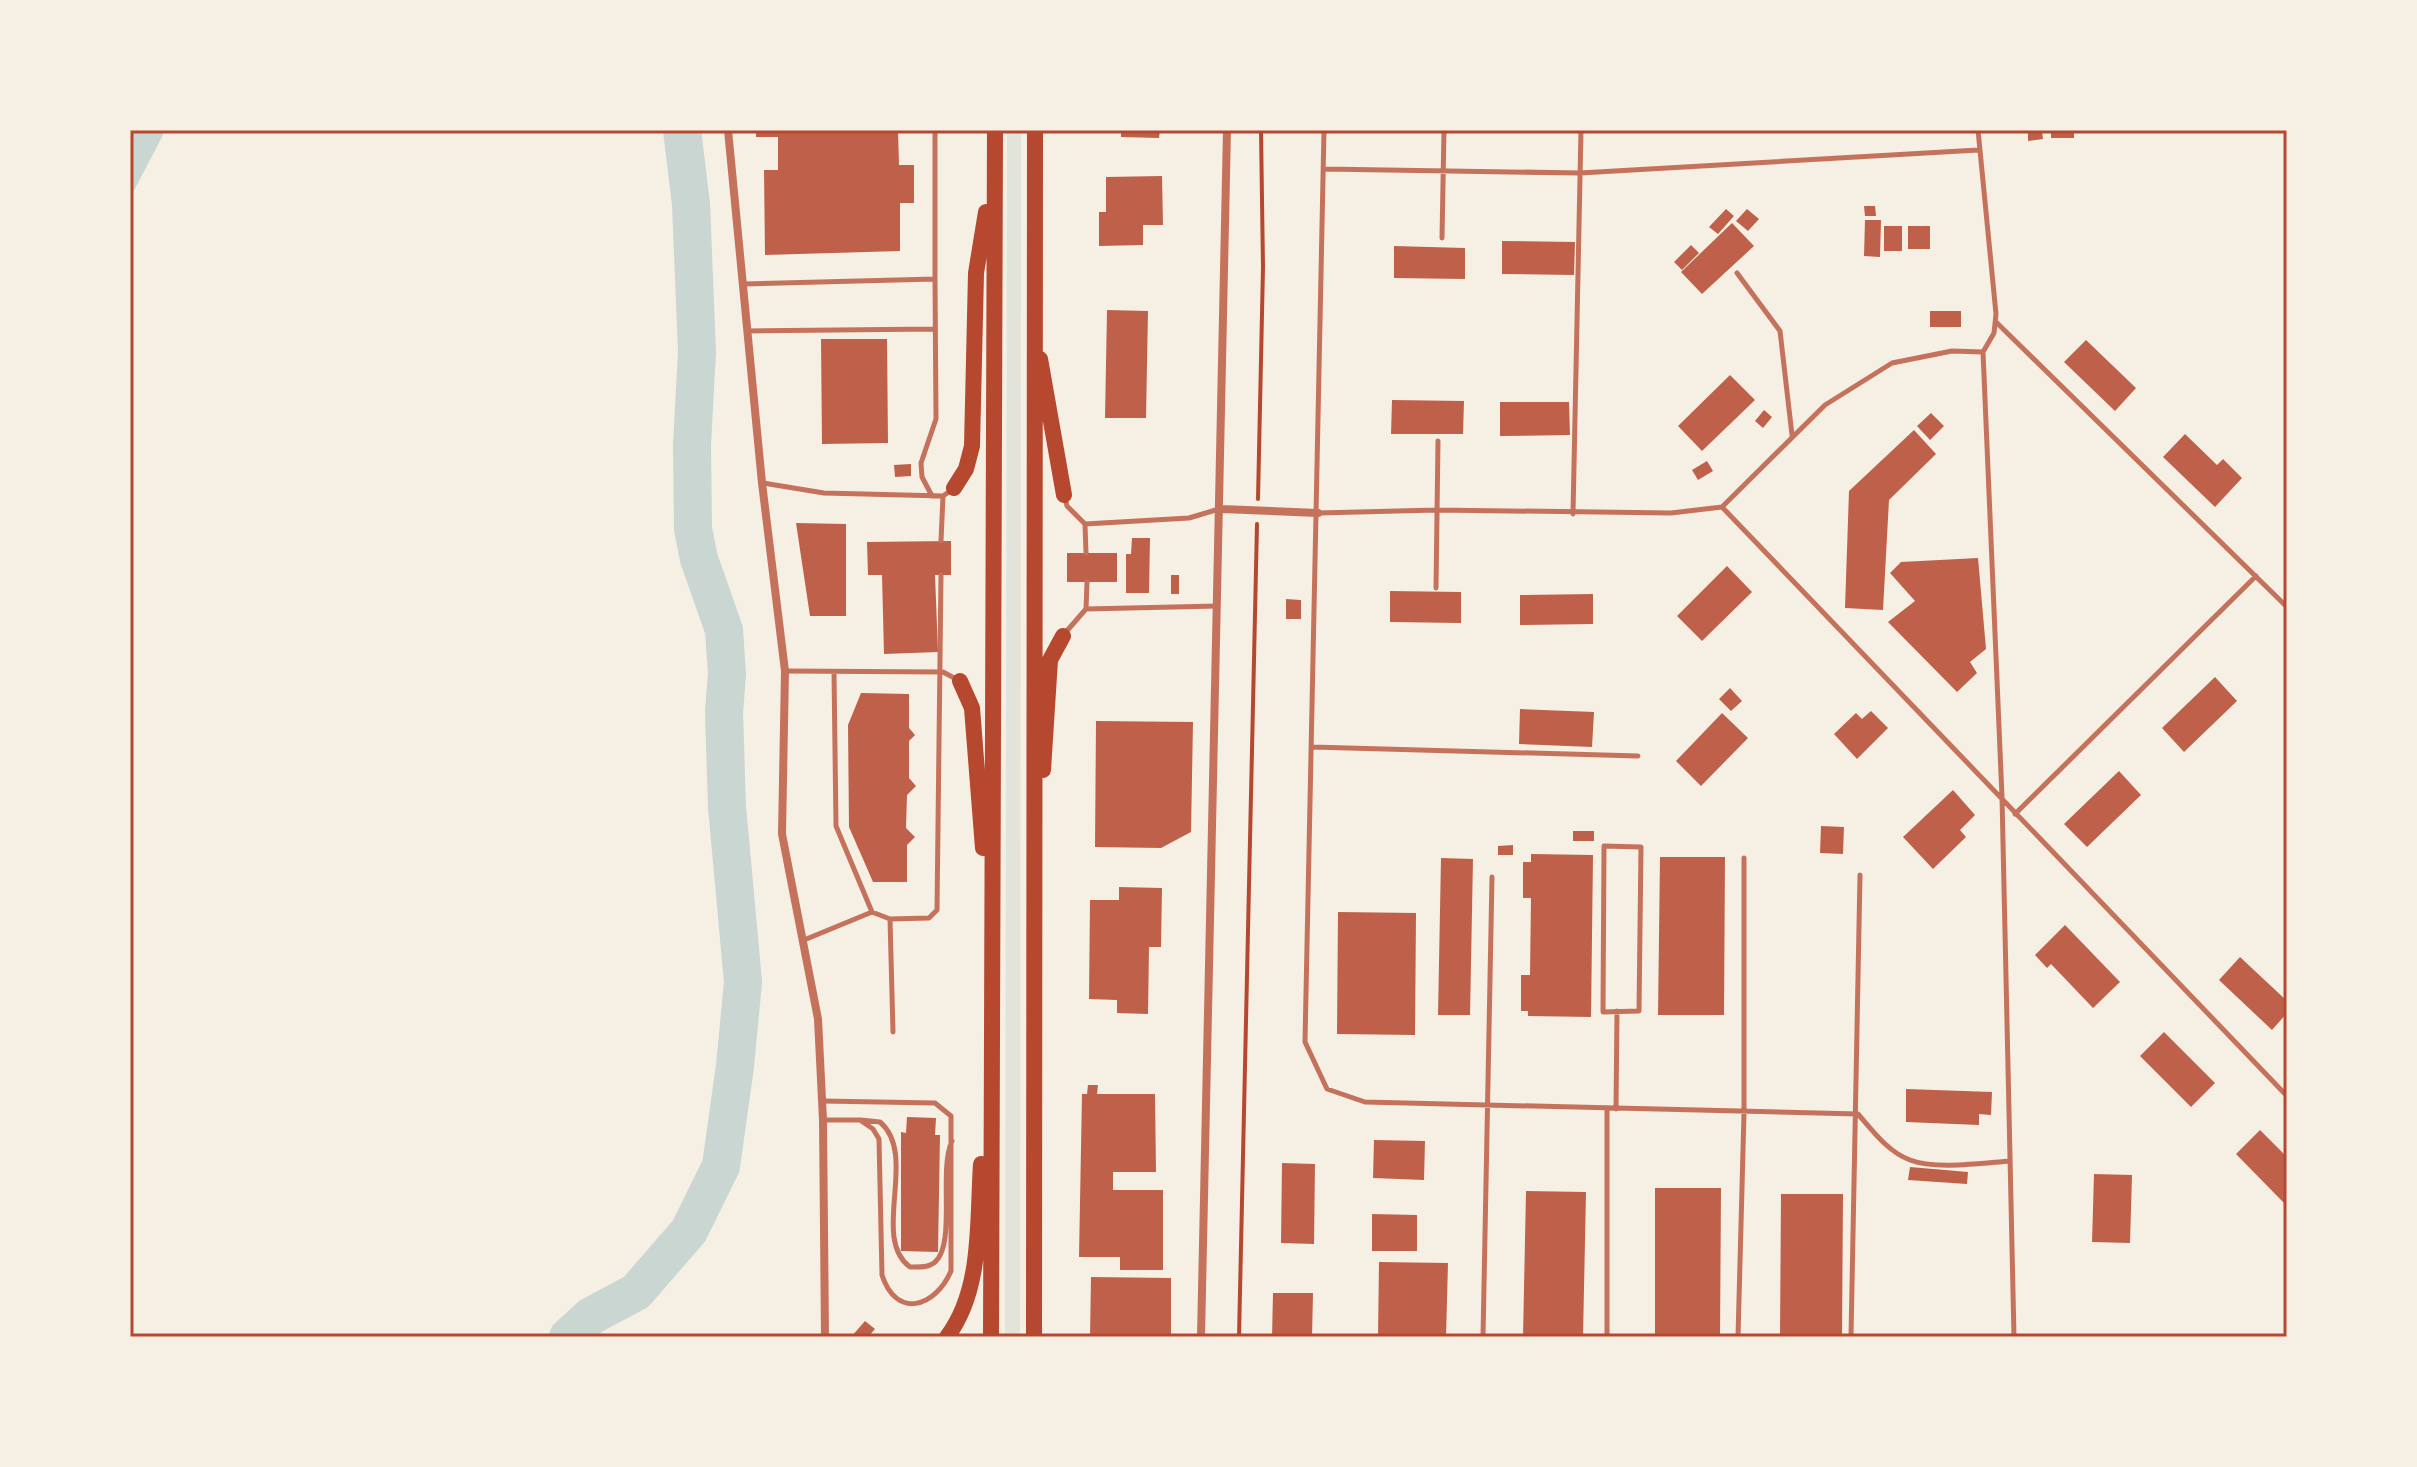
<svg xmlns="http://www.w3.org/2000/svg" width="2417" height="1467" font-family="'Exo 2',sans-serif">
	<rect width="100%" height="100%" fill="#f6efe4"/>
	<path fill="#e2e4dc" d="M1007,130H1021L1020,1337H1005Z"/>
	<path fill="#c9d6d2" d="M130,130H162L163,135L130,198Z"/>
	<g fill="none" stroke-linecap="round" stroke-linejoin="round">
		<path stroke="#c9d6d2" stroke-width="38" d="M568,1337L591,1316L636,1292L689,1231L721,1166L735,1066L743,982L727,807L724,712L727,674L724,630L699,559L693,529L692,445L697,352L691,204L682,130"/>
	</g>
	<path fill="#bf614a" d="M756,130H898L899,165H914V203H900V251L765,255L764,170H778V137H756Z
		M1121,130H1160L1159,138L1121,137Z
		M2042,132L2043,139L2028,141V133Z
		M2051,133H2074V138H2051Z
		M1162,176L1163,225H1143V245L1099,246V212H1106V177Z
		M1864,206H1875L1876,216H1865Z
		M1726,209L1734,216L1718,234L1709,227Z
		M1747,209L1759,219L1748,231L1736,221Z
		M1865,220H1881L1880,257L1864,256Z
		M1732,223L1754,246L1702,294L1681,272Z
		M1884,226H1902V251H1884Z
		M1908,226H1930V249H1908Z
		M1502,241L1575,242L1574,275L1502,274Z
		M1691,245L1699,253L1682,270L1674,262Z
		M1394,246L1465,248V279L1394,278Z
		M1107,310L1148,311L1146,418H1105Z
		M1930,311H1961V327H1930Z
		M821,339H887L888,443L822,444Z
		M2086,340L2136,388L2115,411L2064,362Z
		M1730,375L1755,400L1702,451L1678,426Z
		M1392,400L1464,401L1463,434H1391Z
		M1500,402H1569L1570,435L1500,436Z
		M1764,410L1772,417L1763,428L1755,421Z
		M1931,413L1944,426L1930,440L1917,426Z
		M1914,430L1936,454L1889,500L1883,610L1845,608L1849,491Z
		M2185,434L2217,465L2223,459L2242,478L2215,507L2163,457Z
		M1707,461L1713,471L1698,480L1692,470Z
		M911,464V476L895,477L894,465Z
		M796,523L846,524V616H810Z
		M1132,538H1150L1149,593H1126V554H1131Z
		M951,541V575H935L938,652L884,654L882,575H868L867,542Z
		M1067,553H1117V582H1067Z
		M1978,558L1986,649L1970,662L1977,673L1957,692L1888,622L1915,601L1890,573L1901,562Z
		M1727,566L1752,592L1702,641L1677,616Z
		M1171,575H1179V594H1171Z
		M1390,591L1461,592V623L1390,622Z
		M1593,594V624L1520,625V595Z
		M1286,599L1301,600V619H1286Z
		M2215,677L2237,701L2184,752L2162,728Z
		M1730,688L1742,701L1731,711L1719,699Z
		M861,693L909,694V728L915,735L909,741V778L916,786L907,795L906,828L915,837L907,845V882H873L849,827L848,725Z
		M1520,709L1594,712L1592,747L1519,744Z
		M1871,711L1888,728L1857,759L1834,734L1856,713L1862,719Z
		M1722,713L1748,738L1701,786L1676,761Z
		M1096,721L1193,722L1191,832L1161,848L1095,847Z
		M2119,771L2141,795L2087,847L2064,824Z
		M1953,790L1975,815L1960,830L1966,837L1933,869L1903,837Z
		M1821,826L1844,827L1843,854L1820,853Z
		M1573,831H1594V841H1573Z
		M1513,845V855H1498V846Z
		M1531,854L1593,855L1591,1017L1528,1016V1011H1521V975H1530L1531,898H1523V862H1531Z
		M1660,857H1725L1724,1015H1658Z
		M1441,858L1473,859L1470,1015H1438Z
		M1119,887L1162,888L1161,947H1149L1148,1014L1117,1013V1000L1089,999L1090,900H1119Z
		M1338,912L1416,913L1415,1035L1337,1034Z
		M2065,925L2120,982L2093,1008L2051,964L2047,968L2035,955Z
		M2240,957L2287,1001V1013L2272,1030L2219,980Z
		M2164,1032L2215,1083L2191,1107L2140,1056Z
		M1088,1085H1098L1097,1094H1155L1156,1172H1113V1190H1163V1270H1120V1257H1079L1082,1094H1087Z
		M1906,1089L1992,1092L1991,1115L1979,1114V1125L1906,1122Z
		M907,1117L936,1118L935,1135H940L938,1252L901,1251V1132L906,1133Z
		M2260,1130L2287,1157V1200L2284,1203L2236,1154Z
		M1374,1140L1425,1141L1424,1180L1373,1178Z
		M1282,1163L1315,1164L1314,1244L1281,1243Z
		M1910,1167L1968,1172L1967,1184L1908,1180Z
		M2094,1174L2132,1175L2130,1243L2092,1242Z
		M1655,1188H1721L1720,1337H1655Z
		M1526,1191L1586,1192L1583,1337H1523Z
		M1781,1194H1843L1842,1337H1780Z
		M1372,1214L1417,1215V1251H1372Z
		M1379,1262L1448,1263L1446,1337H1378Z
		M1091,1277L1171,1278V1337H1090Z
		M1273,1293H1313L1312,1337H1272Z
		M865,1321L875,1329L868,1337H851Z"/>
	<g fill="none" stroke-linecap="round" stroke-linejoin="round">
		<path stroke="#b5482f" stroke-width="4" d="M1258,499L1263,267L1261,130
			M1239,1337L1257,524"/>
		<path stroke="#c5725c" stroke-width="5" d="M1324,130L1305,1042L1327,1089L1365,1102L1858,1114C1873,1131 1888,1152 1910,1160C1935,1170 1983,1163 2010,1161
			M1978,130L1996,314L1994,333L1983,352L2002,797L2014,1337
			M1324,169L1580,173L1978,150
			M1442,238L1444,130
			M1737,273L1780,331L1792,435
			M743,284L935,279V130
			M1996,322L2287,607
			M748,331L935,329
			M763,483L824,493L943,496L953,489
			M932,496L922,477L921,463L936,419L935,279
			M1065,498L1067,506L1085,524L1086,553
			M1722,507L2287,1096
			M1318,513L1437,510L1671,513L1722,507L1825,405L1892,363L1952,351L1983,352
			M1573,514L1581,130
			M1085,524L1189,518L1219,509
			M941,541L943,496
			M1436,588L1438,441
			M1086,609L1217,606
			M1065,633L1086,609L1087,582
			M785,671L943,672L958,680
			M834,672L836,826L872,912
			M1313,747L1638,756
			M2015,814L2256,576
			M1604,846L1641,847L1639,1011L1603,1012Z
			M890,919L893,1032
			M804,940L872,912L890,919L929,918L937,910L941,575
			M822,1101L935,1103L951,1116V1271C935,1308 896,1319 882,1275L879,1139L873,1129L860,1120H823
			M1607,1109V1337
			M1616,1109L1617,1011
			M861,1120L880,1122C919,1155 870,1238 910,1267C918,1267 927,1268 934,1263C957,1245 938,1170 952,1141
			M1483,1337L1492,877
			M1738,1337L1744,1113V858
			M1851,1337L1860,875"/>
		<path stroke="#c5725c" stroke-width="8" d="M728,130L762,483L785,671L782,834L818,1019L823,1120L825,1337
			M1221,509L1318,513
			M1201,1337L1227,130"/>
		<path stroke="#b5482f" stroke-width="16" d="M1040,359L1064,495
			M954,488L966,469L972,446L976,273L986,212
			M960,681L972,708L983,848
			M1043,770L1050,660L1063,636
			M947,1337C983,1289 977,1221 981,1164
			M991,1337L995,130
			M1034,1337L1035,130"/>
	</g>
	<rect width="2417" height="1467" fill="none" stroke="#f6efe4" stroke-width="264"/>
	<rect x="132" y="132" width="2153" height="1203" fill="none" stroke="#b5482f" stroke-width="3"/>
</svg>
